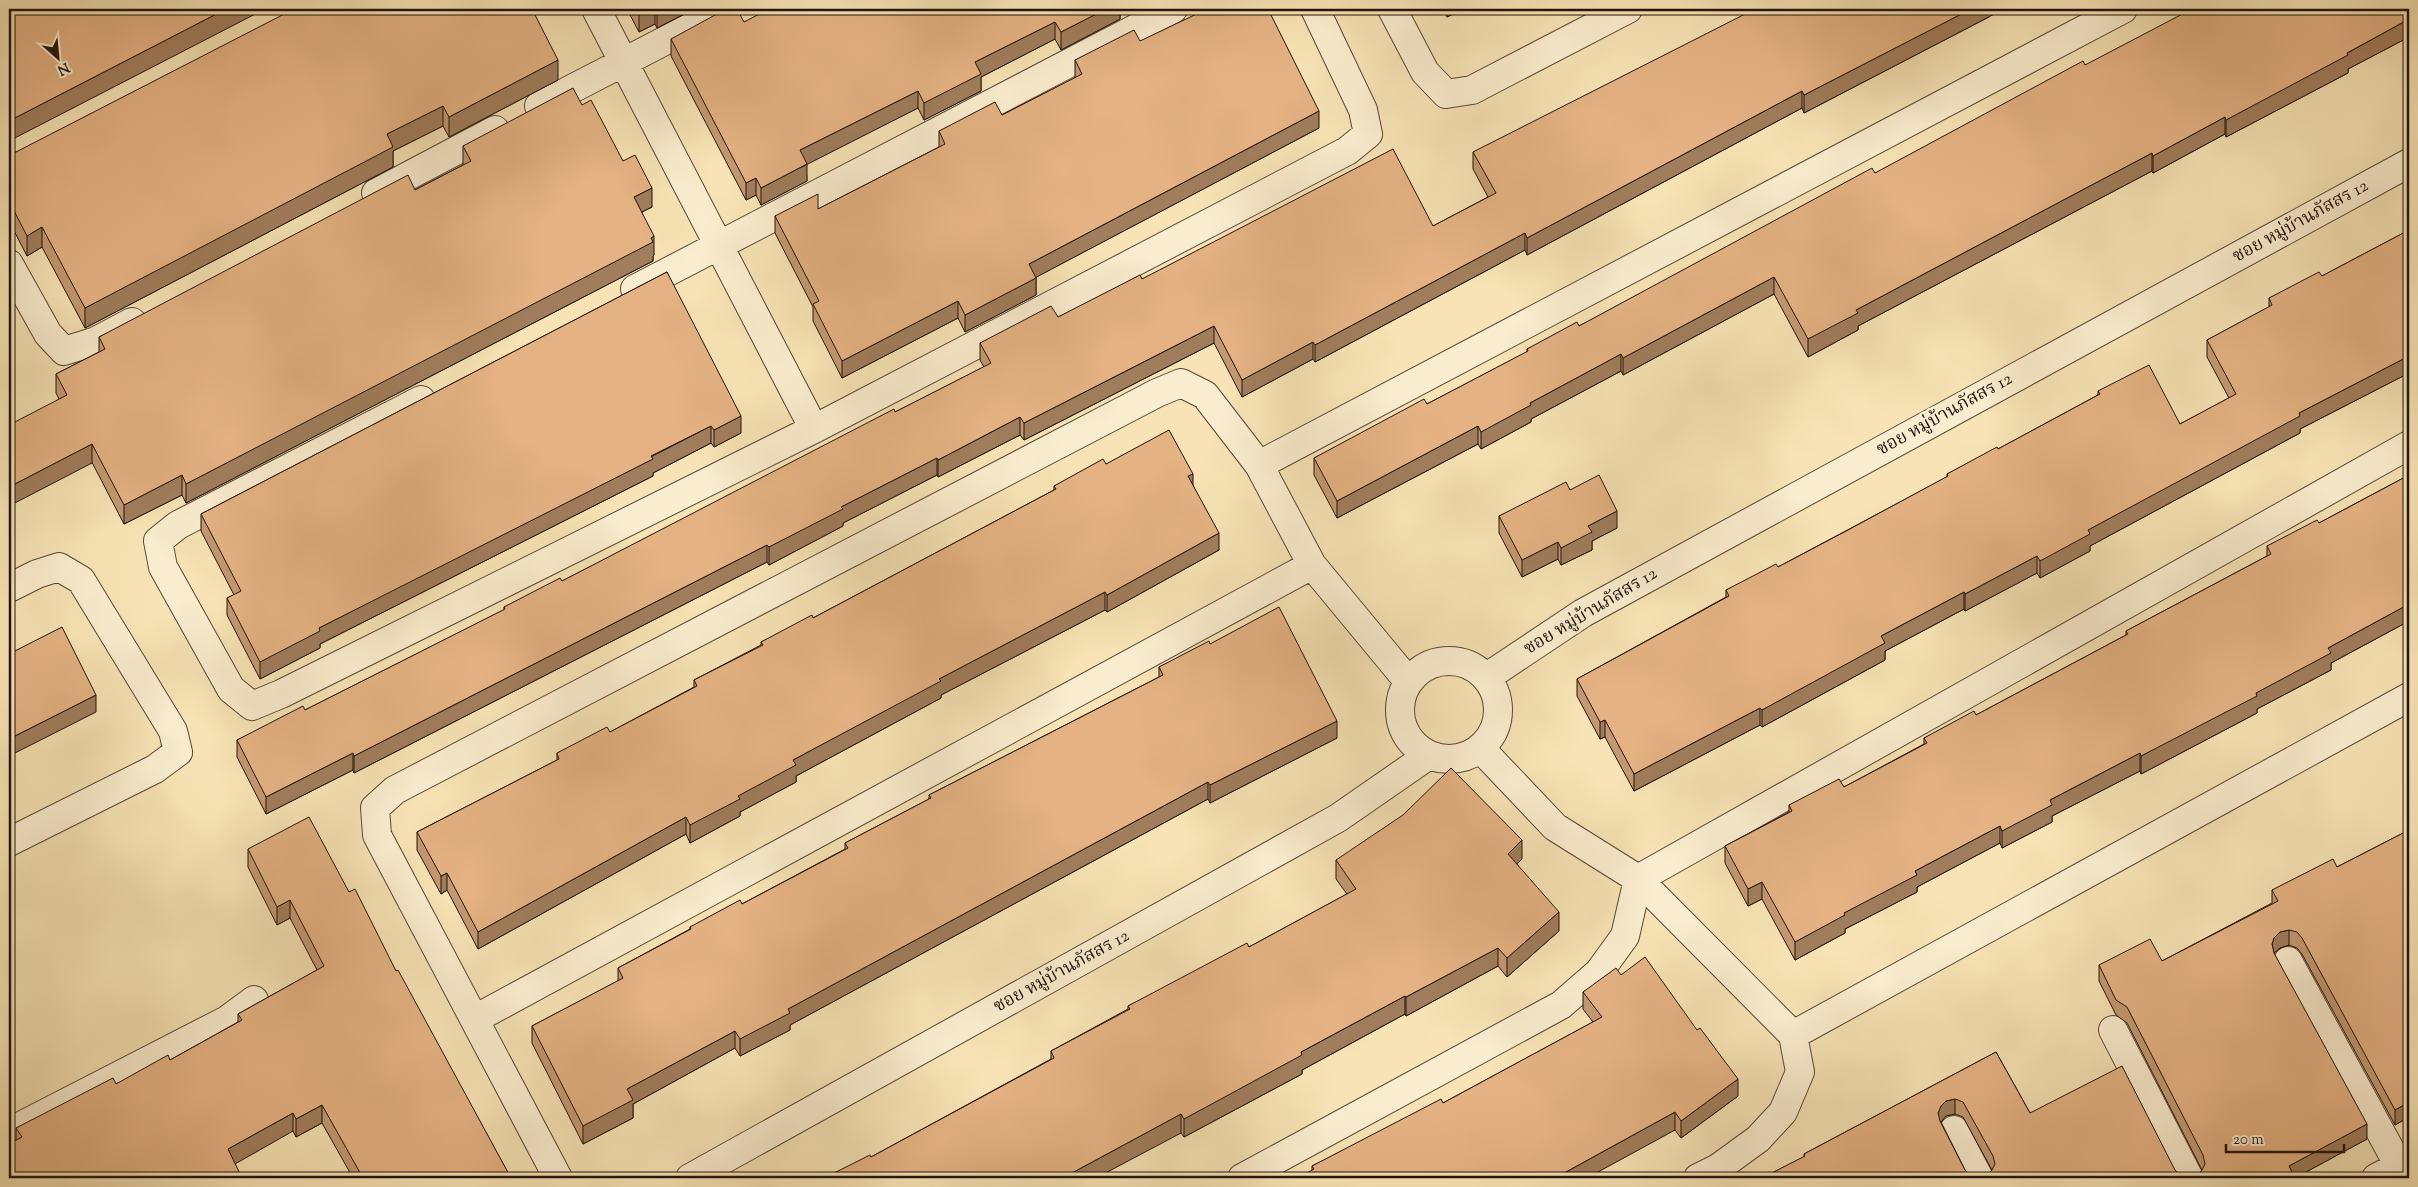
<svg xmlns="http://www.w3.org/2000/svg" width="2418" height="1187" font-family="'Sorts Mill Goudy','Noto Serif Thai',serif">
	<rect width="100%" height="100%" fill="#f7e3b5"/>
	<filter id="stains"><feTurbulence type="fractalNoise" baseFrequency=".004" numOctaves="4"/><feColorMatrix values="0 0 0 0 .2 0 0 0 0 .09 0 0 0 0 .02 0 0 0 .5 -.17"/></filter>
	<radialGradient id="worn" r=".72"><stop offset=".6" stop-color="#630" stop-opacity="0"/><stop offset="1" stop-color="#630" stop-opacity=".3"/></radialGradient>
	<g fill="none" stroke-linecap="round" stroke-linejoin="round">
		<defs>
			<path id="minor" d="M596,9L814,429
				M1392,9L1425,72L1446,94L1472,90L1628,9
				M539,106L726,9
				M376,193L495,130
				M9,264L48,334L64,351L96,341L132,322
				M635,289L1173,9
				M421,400L178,525L158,541L163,567L231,689L252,706L281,694L814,429L1347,151L1368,134L1363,110L1315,9
				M1259,465L2123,9
				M9,588L37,574L59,567L81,580L173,731L178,752L155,769L9,842
				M1400 710a49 49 0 1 1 98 0a49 49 0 1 1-98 0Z
				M1487,677L1583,613L2409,163
				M1480,748L1555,827L1638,879L1793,1035L1800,1072L1783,1112L1758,1139L1718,1168L1698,1178
				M2288,961L2399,1166
				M475,1019L1312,565
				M2113,1030L2189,1178
				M1793,1035L2409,697
				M1954,1130L1979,1178
				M9,1132L227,1020L254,1000
				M558,1178L377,835L375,808L395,790L1157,393L1181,383L1205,395L1259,465L1312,565L1408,681
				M690,1178L1338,818L1429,755
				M1242,1178L1561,1005L1599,972L1625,936L1638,879L2409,445
				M2376,1178L2409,1160"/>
		</defs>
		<use href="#minor" stroke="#564837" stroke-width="30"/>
		<use href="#minor" stroke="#faedcf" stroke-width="28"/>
	</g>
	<path fill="#c49971" stroke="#21140d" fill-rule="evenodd" d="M627,9H694L657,28L655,24L639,32Z
		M1120,9V19L1061,50L1055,39L981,77V91L924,120L918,108L806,164L807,181L761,205L756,195L746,200L671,56V39L744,22Z
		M1443,9H1463L1447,17Z
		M2409,9V37L2348,69V73L2226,137L2225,134L2153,173L2152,171L1858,326V330L1808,357L1774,294L1623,375L1621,371L1531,419V422L1481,449L1478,444L1337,518L1314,475V458L1427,404L1527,352V349L1579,326L2085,65Z
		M1989,17L1804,113L1802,108L1527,255L1525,250L1315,362L1313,359L1242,397L1214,343L1024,440L1020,435L938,477L937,475L843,523V526L769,565L767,562L354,773L353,770L266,814L237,757V740L305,710L504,610V607L562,581L984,367L980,360V343L1058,317L1142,279L1433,226L1488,197L1473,169V152Z
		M1140,41L1319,128L1036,277V295L965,332L958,318L842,378L813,321V307L775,233V216L818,209L939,147V131L1002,115L1075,78V60Z
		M558,80L449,137L443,126L393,151V167L85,328L42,247L27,256L9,221V153Z
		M582,105L623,161L652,207L642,212L654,255L653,256V261L186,503L182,495L124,524L56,393V374L99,352V337L415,190L463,165V146Z
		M2409,230V373L2300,429V433L2090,546V551L2040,578L2037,573L1965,611L1964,609L1885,651V660L1762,727L1760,725L1634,791L1605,737L1600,739L1577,696V679L1726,597V590L1778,567L1947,477V474L1998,449L2098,395V391L2180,424L2229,398L2207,357V340L2269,307V298L2322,276Z
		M667,272L741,433L714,447L711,443L653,473V476L320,644V648L260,679L227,615V598L234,595L201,531V514Z
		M1106,464L1193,485L1219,550L1107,612L1105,610L941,695V698L796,776V782L740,812V816L690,843L686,834L478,949L447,890L441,894L417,850V832L557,760V753L610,732L694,687V680L761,645V642L813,618L1054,490V486Z
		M2409,475V621L2331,663V670L2257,709V713L2141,774L2140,771L2052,816V822L2002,848L2000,843L1917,887V892L1845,929V933L1795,960L1762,899L1748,906L1725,863V846L1789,812V805L1844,787L1924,744V738L1976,715L2126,635V631L2267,556V546L2319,523Z
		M1570,490L1617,528L1592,541V550L1561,565L1558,559L1522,577L1499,533V516Z
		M1210,644L1337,738L1210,803L1208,799L790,1025V1030L740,1056L735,1048L633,1104V1118L583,1144L532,1043V1026L618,981V968L690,929V927L742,904L845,849V843L929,799V795L1159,677V667Z
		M2409,830V1117L2395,1125L2302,954L2297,948L2289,945L2280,948L2274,953L2367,1139L2295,1178H1762L1804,1157V1154L1996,1052L2030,1113L2175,1170L2180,1175L2188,1178L2197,1176L2202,1170L2127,1023L2116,1015L2099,981V965L2162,961L2272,903V890L2337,867ZM1955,1114L1963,1117L1992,1170L1986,1176L1978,1178L1971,1176L1965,1170L1941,1122L1946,1116Z
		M248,849L349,892L396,971L511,1178H353L322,1123L296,1137L293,1131L16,1140V1128L170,1060L238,1022V1014L317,970L290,918L277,925L248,867Z
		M1522,859L1517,864L1559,931L1507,977L1498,966L1406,1016L1405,1014L1302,1070V1074L1184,1137L1181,1133L871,1157L1051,1059V1051L1128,1009V1006L1249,947L1347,894L1336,879V860Z
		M1621,975L1738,1096L1681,1138L1675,1130L1312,1171V1166L1443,1103L1593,1022L1583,1009V992Z"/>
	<path fill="#a07d5c" stroke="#21140d" d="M226,9H265L9,141V121Z
		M650,9H655V24L639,32V14Z
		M660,9H694L657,28V11Z
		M1106,9H1120V19L1061,50V32Z
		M1447,9H1463L1447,17Z
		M1971,9H2004L1804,113V95Z
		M2409,19V37L2348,69V73L2226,137V120Z
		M1055,22V39L981,77V91L924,120V103L975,62Z
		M558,60V80L449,137V117Z
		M918,91V108L800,168V150Z
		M1802,91V108L1527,255V238Z
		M443,106V126L393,151V167L85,328V308L387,134Z
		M1319,111V128L1029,281V264Z
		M2225,117V134L2153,173V156Z
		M2152,153V171L1858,326V330L1808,357V339L1856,310Z
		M807,164V181L761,205V188Z
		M756,178V195L746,200V183Z
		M652,188V207L634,216V197Z
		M42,227V247L27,256V236Z
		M1525,233V250L1315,362V345Z
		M654,236V255L653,256V261L186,503V484Z
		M1774,277V294L1623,375V358Z
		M1036,278V295L965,332V315Z
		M958,301V318L842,378V361Z
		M1214,326V343L1024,440V423Z
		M1313,342V359L1242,397V380Z
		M1621,354V371L1531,419V422L1481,449V432L1530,403Z
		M2409,356V373L2300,429V433L2090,546V551L2040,578V561L2088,530L2299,413Z
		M741,416V433L714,447V430Z
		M1020,417V435L938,477V460Z
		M711,426V443L653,473V476L320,644V648L260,679V662L319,628Z
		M1478,426V444L1337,518V501Z
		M92,444V463L9,506V487Z
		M937,458V475L843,523V526L769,565V547L841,507Z
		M1193,474V491L1188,476Z
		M182,475V495L124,524V505Z
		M1617,511V528L1592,541V550L1561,565V548L1588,526Z
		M1219,533V550L1107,612V595Z
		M1558,542V559L1522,577V560Z
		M767,545V562L354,773V756Z
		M2037,556V573L1965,611V594Z
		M1105,592V610L941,695V698L796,776V782L740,812V816L690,843V825L793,760L939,679Z
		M1964,592V609L1885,651V660L1762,727V710L1881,636Z
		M2409,604V621L2331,663V670L2257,709V713L2141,774V756L2256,693L2328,648Z
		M96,695V712L9,756V739Z
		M1760,708V725L1634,791V774Z
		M1605,720V737L1600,739V722Z
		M1337,721V738L1210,803V785Z
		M353,753V770L266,814V797Z
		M2140,753V771L2052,816V822L2002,848V831L2050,800Z
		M1208,782V799L790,1025V1030L740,1056V1039L788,1009Z
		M686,817V834L478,949V932Z
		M2000,826V843L1917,887V892L1845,929V933L1795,960V942L1915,871Z
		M1522,840V859L1508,873V854Z
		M447,873V890L441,894V876Z
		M1762,882V899L1748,906V889Z
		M290,900V918L277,925V907Z
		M1559,912V931L1507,977V958Z
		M2289,930V945L2280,948L2274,953L2272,944L2274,938L2280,932Z
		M1498,948V966L1406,1016V997Z
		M1405,996V1014L1302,1070V1074L1184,1137V1119L1301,1052Z
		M735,1031V1048L633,1104V1118L583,1144V1126L627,1089Z
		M1738,1079V1096L1681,1138V1121Z
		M1955,1099V1114L1946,1116L1941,1122L1938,1129V1113L1941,1106L1946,1101Z
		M2409,1102V1117L2395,1125V1110Z
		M322,1105V1123L296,1137V1119Z
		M1675,1112V1130L1587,1178H1555Z
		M293,1113V1131L228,1168V1149Z
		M1181,1114V1133L1096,1178H1070V1174Z
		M2367,1124V1139L2295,1178L2289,1166Z"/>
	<path fill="#e4b283" stroke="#21140d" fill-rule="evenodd" d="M9,9H226L9,121Z
		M294,9H532L558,60L449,117L443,106L387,134L393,147L85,308L42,227L27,236L9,201V153L16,152Z
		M636,9H650L639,14Z
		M726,9H737L744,22L769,9H1106L1061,32L1055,22L975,62L981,74L924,103L918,91L800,150L807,164L761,188L756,178L746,183L671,39Z
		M1207,9H1268L1319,111L1029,264L1036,278L965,315L958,301L842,361L813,304L819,301L775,216L818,194V209L945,144L939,131L995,102L1002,115L1082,74L1075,60L1134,30L1140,41Z
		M1755,9H1971L1804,95L1802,91L1527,238L1525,233L1315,345L1313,342L1242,380L1214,326L1024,423L1020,417L938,460L937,458L841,507L843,509L769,547L767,545L354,756L353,753L266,797L237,740L303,706L305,710L505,609L504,607L560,578L562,581L894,409L895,412L991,363L980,343L1051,306L1058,317L1140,275L1142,279L1393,149L1433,226L1496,193L1473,152Z
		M2192,9H2409V19L2347,53L2348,55L2226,120L2225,117L2153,156L2152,153L1856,310L1858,313L1808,339L1774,277L1623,358L1621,354L1530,403L1531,405L1481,432L1478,426L1337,501L1314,458L1424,399L1427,404L1528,351L1527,349L1577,322L1579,326L1872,168L1875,173L2083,61L2085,65Z
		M573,88L582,105L591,100L623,161L635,155L652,188L634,197L654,236L651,238L653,242L186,484L182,475L124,505L92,444L9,487V425L67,395L56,374L105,349L99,337L408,175L415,190L471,161L463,146Z
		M2409,230V356L2299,413L2300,416L2088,530L2090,534L2040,561L2037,556L1965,594L1964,592L1881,636L1885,643L1762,710L1760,708L1634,774L1605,720L1600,722L1577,679L1729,596L1726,590L1776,564L1778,567L1848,530L1948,476L1947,474L1997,447L1998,449L2100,394L2098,391L2149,365L2180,424L2236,394L2207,340L2272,305L2269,298L2319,272L2322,276Z
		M667,272L741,416L714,430L711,426L651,456L653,459L319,628L320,631L260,662L227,598L241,591L201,514Z
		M1169,430L1193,474L1188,476L1219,533L1107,595L1105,592L939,679L941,681L793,760L796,765L738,796L740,799L690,825L686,817L478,932L447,873L441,876L417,832L559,759L557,753L607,727L610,732L697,686L694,680L763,645L761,642L812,615L813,618L1056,489L1054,486L1103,459L1106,464Z
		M1599,475L1617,511L1588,526L1592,532L1561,548L1558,542L1522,560L1499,516L1566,482L1570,490Z
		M2409,475V604L2328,648L2331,653L2256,693L2257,696L2141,756L2140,753L2050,800L2052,805L2002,831L2000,826L1915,871L1917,875L1844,913L1845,915L1795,942L1762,882L1748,889L1725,846L1792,811L1789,805L1839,779L1844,787L1927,743L1924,738L1974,711L1976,715L2128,634L2126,631L2271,554L2267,546L2317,520L2319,523Z
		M1279,607L1337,721L1210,785L1208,782L788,1009L790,1013L740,1039L735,1031L627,1089L633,1100L583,1126L532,1026L623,978L618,968L691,929L690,927L740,900L742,904L848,848L845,843L931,798L929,795L1163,675L1159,667L1209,641L1210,644Z
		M62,627L96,695L9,739V654Z
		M1451,768L1522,840L1508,854L1559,912L1507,958L1498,948L1406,997L1405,996L1301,1052L1302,1055L1221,1099L1184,1119L1181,1114L1070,1174L1073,1178H824L870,1155L871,1157L1054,1058L1051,1051L1130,1009L1128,1006L1247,943L1249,947L1356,889L1336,860L1403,815Z
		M309,817L349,892L355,889L396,971L398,970L511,1178H363L322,1105L296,1119L293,1113L228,1149L242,1178H9V1144L22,1137L16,1128L113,1078L116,1084L168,1055L170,1060L242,1020L238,1014L324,966L290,900L277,907L248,849Z
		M2409,830V1102L2395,1110L2302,938L2297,932L2289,930L2280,932L2274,938L2272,944L2274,953L2367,1124L2289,1166L2295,1178H1762L1805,1156L1804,1154L1996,1052L2030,1113L2122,1066L2175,1170L2180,1175L2188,1178L2197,1176L2202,1170L2205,1164L2203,1155L2127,1007L2116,1000L2099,965L2150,939L2162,961L2278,901L2272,890L2333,859L2337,867ZM1955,1099L1963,1102L1993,1156L1995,1164L1992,1170L1986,1176L1978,1178L1971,1176L1965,1170L1940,1121L1938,1113L1941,1106L1946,1101Z
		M1645,957L1697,1030L1700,1028L1738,1079L1681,1121L1675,1112L1555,1178H1298L1314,1169L1312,1166L1441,1099L1443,1103L1602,1017L1583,992L1616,968L1621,975Z"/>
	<g text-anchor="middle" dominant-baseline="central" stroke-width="5" stroke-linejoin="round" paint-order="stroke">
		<g font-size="18" fill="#21140d" stroke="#faedcf">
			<text transform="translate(2301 222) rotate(-29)">ซอย หมู่บ้านภัสสร 12</text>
			<text transform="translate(1945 415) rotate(-29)">ซอย หมู่บ้านภัสสร 12</text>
			<text transform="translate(1591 612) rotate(-31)">ซอย หมู่บ้านภัสสร 12</text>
			<text transform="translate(1062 972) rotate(-29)">ซอย หมู่บ้านภัสสร 12</text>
		</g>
	</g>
	<rect width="2418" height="1187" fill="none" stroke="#f7e3b5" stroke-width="30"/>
	<rect x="10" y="10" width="2398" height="1167" fill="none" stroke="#21140d" stroke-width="2.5"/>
	<rect x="15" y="15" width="2388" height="1157" fill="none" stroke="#21140d"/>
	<g transform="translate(58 58) rotate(153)" stroke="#faedcf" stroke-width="4" paint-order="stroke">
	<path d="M0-4L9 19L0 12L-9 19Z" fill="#21140d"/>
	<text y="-8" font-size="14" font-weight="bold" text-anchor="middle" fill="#21140d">N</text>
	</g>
	<path d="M2226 1144v8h118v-8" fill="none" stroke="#21140d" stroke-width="2.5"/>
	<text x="2233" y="1144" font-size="15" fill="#21140d" stroke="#faedcf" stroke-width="4" paint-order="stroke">20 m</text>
	<rect width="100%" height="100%" filter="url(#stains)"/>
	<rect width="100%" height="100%" fill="url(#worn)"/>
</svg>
